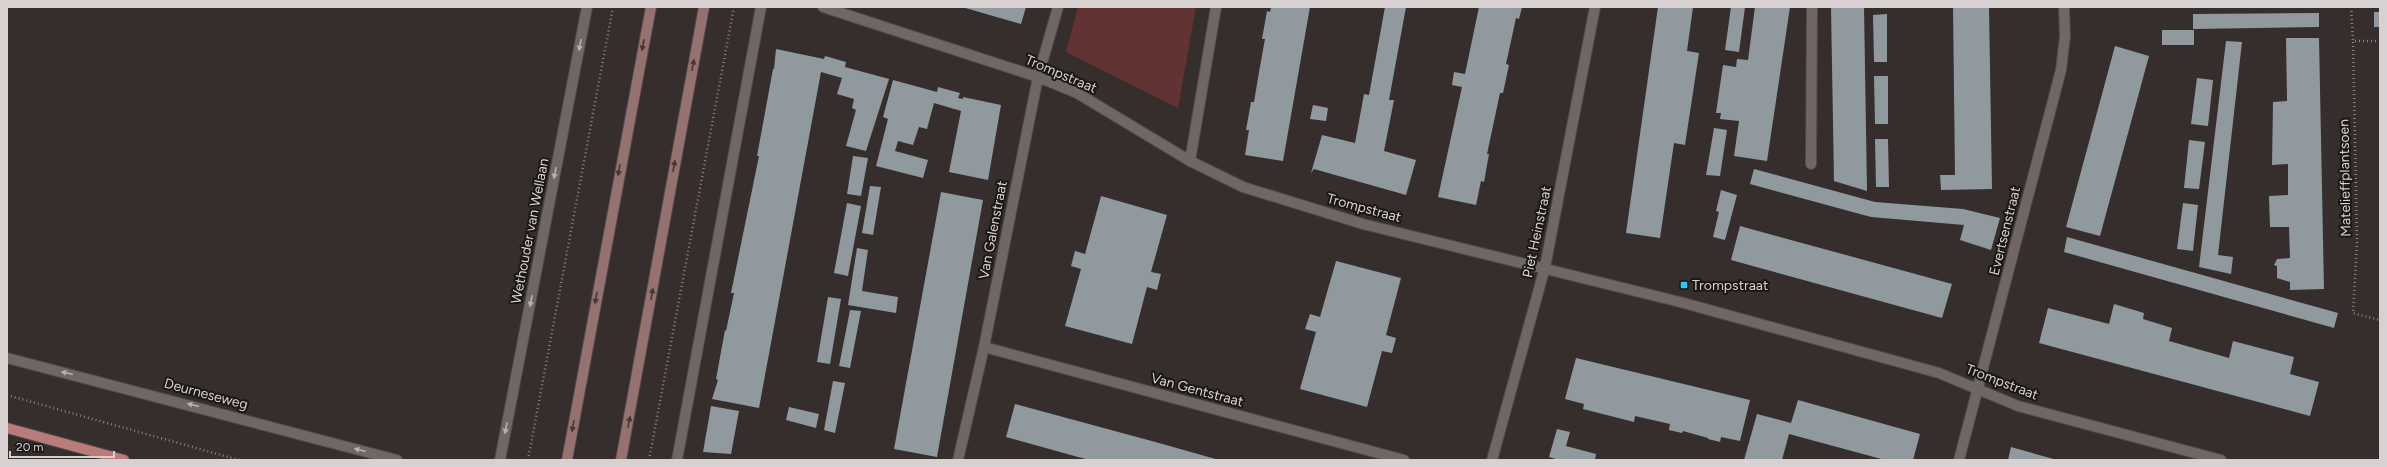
<svg xmlns="http://www.w3.org/2000/svg" width="2387" height="467" font-family="Figtree,sans-serif">
	<rect width="100%" height="100%" fill="#362d2d"/>
	<path fill="#613332" d="M1078,7H1196L1178,108L1066,52Z"/>
	<path fill="#909a9e" d="M962,7H1026L1021,24Z
		M1271,7H1310L1283,161L1245,155L1249,130H1246L1251,102H1254L1259,72L1265,39H1262L1267,11L1270,12Z
		M1385,7H1406L1389,100H1394L1384,151L1416,160L1406,195L1314,169L1311,173L1322,135L1355,143L1364,94L1369,95Z
		M1479,7H1522L1519,19L1516,18L1506,64L1509,65L1503,93H1500L1487,154H1489L1484,182L1481,181L1476,205L1438,197L1462,87L1452,85L1454,72L1465,74Z
		M1658,7H1693L1687,51L1699,53L1685,145L1674,143L1660,238L1626,233Z
		M1731,7H1745L1739,52L1725,50Z
		M1755,7H1790L1767,161L1734,156L1739,121L1720,119L1721,113H1716L1723,65L1736,67L1737,59L1748,60Z
		M1831,7H1864L1867,191L1834,181Z
		M1953,7H1989L1992,189L1941,190L1940,175H1955Z
		M2374,12H2380V27H2374Z
		M2319,13V27L2193,29V14Z
		M1887,14V62H1874L1873,15Z
		M2162,30H2194V45H2162Z
		M2286,38H2319L2324,289L2290,290V282L2277,278V266L2274,265L2277,259L2290,258L2289,227H2270L2269,196L2288,195V164L2272,165L2273,102L2287,101Z
		M2226,41L2242,42L2218,255L2233,257L2231,274L2199,267Z
		M2115,46L2149,56L2100,236L2066,227Z
		M776,49L824,59L825,56L846,62L845,67L889,79L866,151L846,146L856,110L852,108L854,99L837,94L842,78L821,72L759,408L712,399L718,380L716,379L725,330L726,331L734,293H731L759,156H757L773,69H774Z
		M1874,76H1888V124H1875Z
		M2197,78L2213,80L2208,126L2191,124Z
		M893,80L937,92L938,87L960,93L958,98L963,99V97L1001,105L988,180L949,172L961,111L934,103L927,129L919,127L913,145L898,141L895,151L928,160L923,178L876,166L888,119L883,117Z
		M1313,105L1328,108L1326,121L1310,119Z
		M1714,128L1727,130L1720,176L1706,175Z
		M1875,139H1888L1889,187H1876Z
		M2189,140L2205,142L2199,189L2184,188Z
		M853,156L868,158L861,196L847,194Z
		M1754,169L1875,202L1963,209L2000,218L1991,250L1960,240L1964,225L1871,217L1750,184Z
		M870,186L881,187L873,235L862,233Z
		M1721,190L1737,195L1725,240L1713,237L1719,212L1716,211Z
		M941,192L983,200L937,457L894,449Z
		M1101,196L1167,215L1151,272L1161,274L1157,290L1147,287L1132,344L1065,326L1081,269L1071,266L1075,251L1085,254Z
		M847,203L861,206L848,276L834,273Z
		M2183,203L2198,205L2193,251L2177,249Z
		M1740,226L1952,284L1942,318L1731,260Z
		M2067,237L2338,313L2334,328L2064,252Z
		M857,248L868,250L862,291L898,297L896,313L848,305Z
		M1336,261L1401,278L1386,335L1396,338L1392,353L1382,351L1367,407L1300,389L1316,332L1305,329L1310,314L1320,317Z
		M828,297L841,299L830,364L817,362Z
		M2114,304L2144,313L2143,319L2172,328L2169,341L2229,358L2233,341L2294,357L2290,374L2319,382L2310,416L2039,343L2048,308L2109,324Z
		M850,310L861,311L850,368L839,366Z
		M1576,358L1750,400L1740,441L1721,437L1720,442L1708,439V438L1683,431L1682,433L1669,430L1670,424L1635,416L1634,422L1583,409L1584,404L1565,399Z
		M833,381L845,383L835,433L824,430Z
		M1798,400L1920,434L1913,460H1885L1789,434L1782,460H1744L1757,414L1791,423Z
		M1015,404L1159,443L1219,460H1090L1078,457L1006,437Z
		M711,406L739,411L731,454L703,452Z
		M789,407L819,414L816,428L786,420Z
		M1557,429L1570,432L1566,446L1596,454L1595,460H1559L1549,457Z
		M2011,447L2057,460H2008Z"/>
	<g fill="none" stroke-linecap="round" stroke-linejoin="round">
		<defs>
			<path id="service" d="M1811,164L1812,7"/>
			<path id="minor" d="M823,7L1038,77L1077,93L1190,161L1243,187L1363,224L1680,302L1939,373L2018,406L2221,460
				M1190,161L1216,7
				M984,347L1404,460
				M7,358L397,460
				M500,460L587,7
				M677,460L761,7
				M958,460L984,347L1038,77L1058,7
				M1492,460L1545,267L1595,7
				M1959,460L2061,70L2065,36L2064,7"/>
			<path id="secondary" d="M567,460L651,7
				M621,460L704,7"/>
			<path id="primary" d="M7,428L124,460"/>
		</defs>
		<use href="#service" stroke="#514a4a" stroke-width="12"/>
		<use href="#minor" stroke="#514a4a" stroke-width="12"/>
		<use href="#secondary" stroke="#514a4a" stroke-width="12"/>
		<use href="#primary" stroke="#514a4a" stroke-width="12"/>
		<path stroke="#8b8383" stroke-width="2.5" stroke-dasharray="1 3" stroke-linecap="butt" d="M2351,7L2353,41
			M2380,41H2353L2357,242L2353,313L2380,320
			M7,395L239,460
			M528,460L613,7
			M649,460L734,7"/>
		<use href="#service" stroke="#706665" stroke-width="10"/>
		<use href="#minor" stroke="#706665" stroke-width="10"/>
		<use href="#secondary" stroke="#957170" stroke-width="10"/>
		<use href="#primary" stroke="#ba7c7a" stroke-width="10"/>
	</g>
	<defs><path id="oneway-solid" d="M-6-.8H1V-3.2L6.5 0L1 3.2V.8H-6Z"/></defs>
	<g fill="#b8b1b1">
		<use href="#oneway-solid" transform="translate(580 45) rotate(101)"/>
		<use href="#oneway-solid" transform="translate(555 173) rotate(101)"/>
		<use href="#oneway-solid" transform="translate(531 301) rotate(101)"/>
		<use href="#oneway-solid" transform="translate(67 373) rotate(-166)"/>
		<use href="#oneway-solid" transform="translate(193 405) rotate(-166)"/>
		<use href="#oneway-solid" transform="translate(506 428) rotate(101)"/>
		<use href="#oneway-solid" transform="translate(360 450) rotate(-165)"/>
	</g>
	<g fill="#463636">
		<use href="#oneway-solid" transform="translate(643 45) rotate(101)"/>
		<use href="#oneway-solid" transform="translate(693 65) rotate(-79)"/>
		<use href="#oneway-solid" transform="translate(674 166) rotate(-80)"/>
		<use href="#oneway-solid" transform="translate(619 170) rotate(100)"/>
		<use href="#oneway-solid" transform="translate(652 294) rotate(-80)"/>
		<use href="#oneway-solid" transform="translate(596 298) rotate(100)"/>
		<use href="#oneway-solid" transform="translate(629 422) rotate(-79)"/>
		<use href="#oneway-solid" transform="translate(573 426) rotate(100)"/>
	</g>
	<rect fill="#24c9fe" stroke="#1b1716" stroke-width="1.5" x="1680" y="281" width="8" height="8" rx="2"/>
	<g text-anchor="middle" dominant-baseline="central" stroke-width="4" stroke-linejoin="round" paint-order="stroke">
		<g font-size="14" fill="#d7d1d1" stroke="#1b1716">
			<text transform="translate(1061 74) rotate(23)">Trompstraat</text>
			<text transform="translate(2345 178) rotate(-91)">Matelieffplantsoen</text>
			<text transform="translate(1364 208) rotate(15)">Trompstraat</text>
			<text transform="translate(993 230) rotate(-79)">Van Galenstraat</text>
			<text transform="translate(530 231) rotate(-79)">Wethouder van Wellaan</text>
			<text transform="translate(2005 231) rotate(-76)">Evertsenstraat</text>
			<text transform="translate(1537 232) rotate(-78)">Piet Heinstraat</text>
			<text transform="translate(2002 382) rotate(21)">Trompstraat</text>
			<text transform="translate(1197 390) rotate(15)">Van Gentstraat</text>
			<text transform="translate(206 394) rotate(15)">Deurneseweg</text>
		</g>
		<g font-size="14" fill="#d7d1d1" stroke="#1b1716" text-anchor="start">
			<text x="1692" y="285">Trompstraat</text>
		</g>
	</g>
	<rect width="2387" height="467" fill="none" stroke="#d7d1d1" stroke-width="16"/>
	<path d="M10 451v6h104v-6" fill="none" stroke="#d7d1d1" stroke-width="2"/>
	<text x="16" y="451" font-size="12" fill="#d7d1d1" stroke="#1b1716" stroke-width="3" paint-order="stroke">20 m</text>
</svg>
